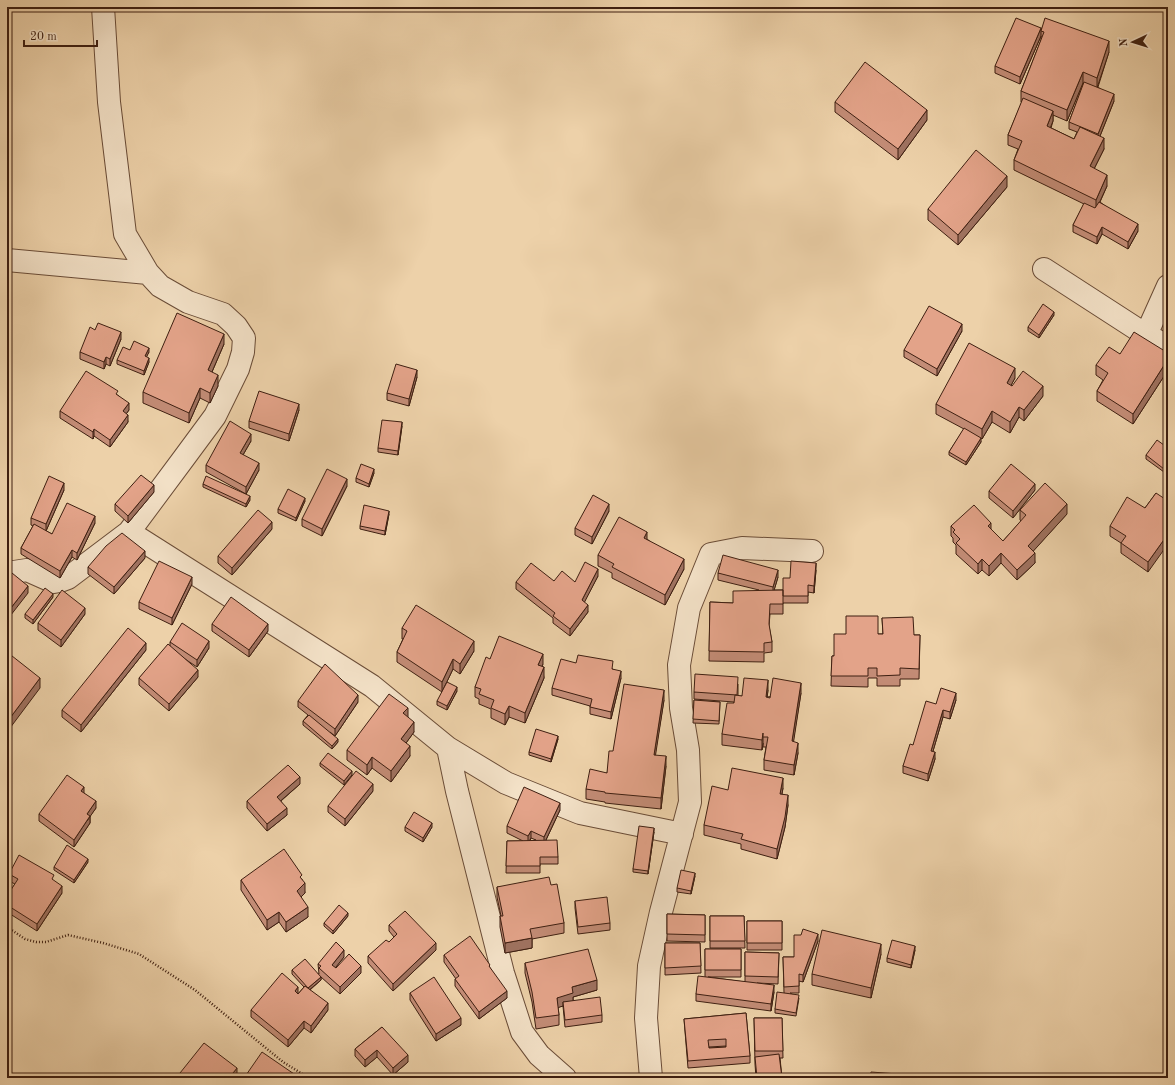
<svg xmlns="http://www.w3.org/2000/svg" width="1175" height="1085" font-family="'Old Standard TT',serif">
	<rect width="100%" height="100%" fill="#edd1a9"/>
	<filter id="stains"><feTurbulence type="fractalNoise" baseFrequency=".005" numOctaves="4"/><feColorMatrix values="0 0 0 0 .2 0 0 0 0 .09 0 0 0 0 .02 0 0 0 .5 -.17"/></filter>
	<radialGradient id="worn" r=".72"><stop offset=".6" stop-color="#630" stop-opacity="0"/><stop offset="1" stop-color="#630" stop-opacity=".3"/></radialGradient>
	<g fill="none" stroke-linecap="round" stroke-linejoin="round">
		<defs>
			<path id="minor" d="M7,260L148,273
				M1044,269L1146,335L1168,346
				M1146,335L1168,286
				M129,532L372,686L448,748L506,783L580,813L682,834
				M7,573L27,570L54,582L60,581L68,578L129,532L184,458L215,416L238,369L243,352L244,338L236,326L223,314L188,302L160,286L148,273L125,234L109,102L103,7
				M448,748L457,791L503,973L522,1032L539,1055L565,1078
				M651,1078L646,1018L649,966L661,912L690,802L688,750L681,708L679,665L689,608L711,554L742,548L812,551"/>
		</defs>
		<use href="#minor" stroke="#6a4c37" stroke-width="24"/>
		<path stroke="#3e1f11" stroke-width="2.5" stroke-dasharray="1 2" stroke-linecap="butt" d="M7,927L25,939L36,942H46L68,935L103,943L139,954L195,990L283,1062L309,1078"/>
		<use href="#minor" stroke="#f3e1c7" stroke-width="22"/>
	</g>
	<path fill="#c38c76" stroke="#3e1f11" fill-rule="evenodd" d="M1041,28L1109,52L1098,87L1114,101L1100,136L1104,149L1094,169L1107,186L1100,202L1138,231L1128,249L1102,234L1097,244L1073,232V225L1084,204L1014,170V160L1018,149L1008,145V135L1022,102H1021V91L1041,40V36L1020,84L995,73V66ZM1083,83H1084L1069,122V129L1077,132L1074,139L1051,128L1053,121V115L1067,121Z
		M835,102L927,120L898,160L835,112Z
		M1007,187L958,245L928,220V209Z
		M1054,315L1039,338L1028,331V327Z
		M962,331L937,376L904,357V350Z
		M121,339L110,366L106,364L104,369L80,359V352Z
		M224,344L212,372L218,386L210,403L200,398L189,423L143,403V392Z
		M130,350L149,352L146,357L149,362L144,375L117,364V360Z
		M1168,353V370L1133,424L1097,401V391L1103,380L1096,375V365L1120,354Z
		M417,377L409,406L387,400V393Z
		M1015,378L1011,385L1043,396L1024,421L1019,417L1010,433L992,422L982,439L980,438L981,442L966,465L949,455V452L964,429L936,414V404Z
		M118,395L129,410L126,414L128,422L110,447L94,436L93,439L60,418V411Z
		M299,410L289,441L249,428V421Z
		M402,426L398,455L378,452V448Z
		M251,441L243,455L259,470L246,494L206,472V465Z
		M1168,448L1164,472L1146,459V455Z
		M374,473L369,487L356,482V478Z
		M203,484L250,500L246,507L203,487Z
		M347,486L322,536L302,526V519Z
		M64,490L46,531L52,534L95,523L77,560L72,557L60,578L21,554V548L33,526L31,525V518Z
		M1035,490L1013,518L989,498V491Z
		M154,492L128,523L115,511V504Z
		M1156,493L1148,572L1121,553V543L1110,536V526L1145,508Z
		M305,501L296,521L278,513V509Z
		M1020,510L1067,514L1033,551L1035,563L1017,580L1001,563L989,576L982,570L978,574L956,554V545L953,542V538L951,536V526L991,530L1003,541L1021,521L1020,520Z
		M609,511L592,544L575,535V528Z
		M389,514L385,535L360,529V526Z
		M272,529L232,575L218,563V556Z
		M647,539L684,569L665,605L612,578V573L598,566V555Z
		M145,558L114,594L88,574V567Z
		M816,570L814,593L808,592V603H783V614H770L769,626L772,642V652L764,653V662L709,661L710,602L733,603L759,590L718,580V573L778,577L774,590H783L790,578Z
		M598,576L584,602L588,612L570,636L553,623V618L516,589V582L554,581L575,582Z
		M192,584L172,625L139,609V602Z
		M53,597L33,624L25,618V614Z
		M85,614L61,647L38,630V623Z
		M882,618L914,635H920L919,679H900V686H877V678H868V687L831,686L832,656H834L846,634H883Z
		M212,624L268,631L249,657L212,631Z
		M402,628L474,651L460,674L453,669L442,692L397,662V652L403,639H402Z
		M170,642L209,648L197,667L185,659L198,677L169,711L139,685V678L170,646Z
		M146,650L81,732L62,717V710Z
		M490,659L543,664L542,666L544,678L525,723L509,717L505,725L491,718V709L479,704V699L475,697V687Z
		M576,663L613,669L621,678L611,719L590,714V706L552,695V688Z
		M738,684V696H742L768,690L767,697L801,693L793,742L798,753L794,775L764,770V760L766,747H763V743L762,750L722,745V734L734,702L694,699V692Z
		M457,691L447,710L437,705V701Z
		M664,700L655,755L666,766L661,809L605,803V802L586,799V789L607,773L613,751Z
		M694,700L720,702L719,724L693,723Z
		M956,700L950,719L943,717L933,751L935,759L928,781L903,773V766L913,745L936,704Z
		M298,701L358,702L335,736L330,732L338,742L332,749L303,725V721L308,715L298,707Z
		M408,717L414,732L406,743L410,756L391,782L372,768L367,775L347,760V750Z
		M558,739L551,762L529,755V752Z
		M320,763L352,775L344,785L320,766Z
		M300,784L281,801L287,815L267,831L247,808V801Z
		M783,788L782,794L788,805L785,827L777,859L741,849V844L704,835V825L728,790Z
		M373,791L345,826L328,812V806Z
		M84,793L96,808L90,816V823L74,847L39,821V814Z
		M560,810L546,840L558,857V864H540V873H506L507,841H523L507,833V826ZM531,838L536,840L530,841Z
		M405,827H432L423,842L405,831Z
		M654,832L648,874L633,872V869Z
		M88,862L74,883L54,870V867Z
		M9,874L62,893L37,931L7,912V896L15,884L9,881Z
		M695,876L691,894L677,892V888Z
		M302,879L305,893L301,897L308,917L286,932L279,922L267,930L241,890V880Z
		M551,885L564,923V933L532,939V948L505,953L500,927V916H501L497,897V887Z
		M575,901L610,923V930L578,934L575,908Z
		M667,914L705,915V942L667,941Z
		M348,916L333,934L324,926V923Z
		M710,916H744L745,948H710Z
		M747,921H782V950H747Z
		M389,925L436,950L393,991L368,963V956L389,942L394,937L389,931Z
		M818,941L803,982L799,981V993H790L799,998L796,1016L775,1013V1009L784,993L783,957H794Z
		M665,943H700L701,973L665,975Z
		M705,949H741V977H708L745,982V952L779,953L778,984L757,983L774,992L771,1011L696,1001V994L705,977Z
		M915,950L911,968L887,962V958Z
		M881,954L871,998L812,985V974Z
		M444,955L490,968L507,998L479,1019L455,986V979H456L444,962Z
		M344,957L335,968L361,973L340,994L321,977V980L310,990L328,1010L311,1033L304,1028L288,1047L251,1017V1010L298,994L304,987L292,974V970L319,974L318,964Z
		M525,963L597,990L573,997V1000L602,1015V1022L565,1027L563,1006L558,1007L559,1015V1025L536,1029L532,1002L525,973Z
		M410,993L461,1025L436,1041L410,1000Z
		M746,1013L750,1056V1063L688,1068L684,1019ZM726,1046V1047L709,1048V1047Z
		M754,1018H782L783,1058H780L782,1078H756L755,1064Z
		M382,1027L408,1062L393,1075L377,1057L365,1067L355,1056V1049Z"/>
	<path fill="#9f7260" stroke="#3e1f11" d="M1041,28V36L1020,84V77Z
		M1109,41V52L1097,88V78Z
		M1083,72V83L1067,121V110Z
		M1114,94V101L1098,141V134Z
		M927,110V120L898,160V149Z
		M1053,111V121L1047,136V126Z
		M1104,138V149L1090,177V166Z
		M1107,175V186L1096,210V200Z
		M1007,176V187L958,245V235Z
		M1138,224V231L1128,249V242Z
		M1102,227V234L1097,244V237Z
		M1054,312V315L1039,338V335Z
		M962,324V331L937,376V369Z
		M121,332V339L110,366V359Z
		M224,334V344L208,381V370Z
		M149,348V352L145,360V356Z
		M106,357V364L104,369V362Z
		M149,358V362L144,375V371Z
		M1168,359V370L1133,424V414Z
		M1015,368V378L1007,393V383Z
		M417,370V377L409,406V399Z
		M218,375V386L210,403V393Z
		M1043,386V396L1024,421V410Z
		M200,388V398L189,423V413Z
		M129,403V410L123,418V411Z
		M299,404V410L289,441V434Z
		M1019,407V417L1010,433V422Z
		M992,411V422L982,439V429Z
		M128,415V422L110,447V440Z
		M402,422V426L398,455V451Z
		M94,429V436L93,439V432Z
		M251,434V441L240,460V453Z
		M981,438V442L966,465V462Z
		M259,463V470L246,494V487Z
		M1168,464V467L1164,472V469Z
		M374,469V473L369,487V484Z
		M347,479V486L322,536V529Z
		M64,483V490L46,531V524Z
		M1035,484V490L1013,518V511Z
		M154,485V492L128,523V516Z
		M250,496V500L246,507V504Z
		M305,498V501L296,521V518Z
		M609,504V511L592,544V537Z
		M1067,504V514L1028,557V546Z
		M389,511V514L385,535V531Z
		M95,516V523L77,560V553Z
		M272,522V529L232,575V568Z
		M991,523V534L988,526Z
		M647,532V542L644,538Z
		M1168,534V544L1148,572V562Z
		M72,550V557L60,578V571Z
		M145,551V558L114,594V587Z
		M1001,553V563L989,576V566Z
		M1035,553V563L1017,580V570Z
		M684,559V569L665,605V595Z
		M982,559V570L978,574V564Z
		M816,563V570L814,593V586Z
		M598,569V576L582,607V600Z
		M778,570V577L773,594V587Z
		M192,577V584L172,625V618Z
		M28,586V593L7,620V613Z
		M53,594V597L33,624V620Z
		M588,605V612L570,636V629Z
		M85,608V614L61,647V640Z
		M268,624V631L249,657V650Z
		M209,641V648L197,667V660Z
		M474,641V651L460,674V664Z
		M146,643V650L81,732V725Z
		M543,654V664L538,675V665Z
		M453,659V669L442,692V682Z
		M544,667V678L525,723V713Z
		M198,670V677L169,711V704Z
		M621,671V678L611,719V712Z
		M40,678V688L7,732V722Z
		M768,680V690L766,708V697Z
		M801,683V693L792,752V741Z
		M457,687V691L447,710V706Z
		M664,690V700L654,765V755Z
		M956,693V700L950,719V712Z
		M358,695V702L335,736V729Z
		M509,706V717L505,725V714Z
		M408,708V718L403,713Z
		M943,710V717L931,758V751Z
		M414,722V732L401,750V739Z
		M763,733V743L762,750V740Z
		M558,736V739L551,762V759Z
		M338,739V742L332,749V746Z
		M798,743V753L794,775V765Z
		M410,746V756L391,782V771Z
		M935,752V759L928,781V774Z
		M666,756V766L661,809V798Z
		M372,757V768L367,775V765Z
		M352,771V775L344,785V781Z
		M300,777V784L277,804V797Z
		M783,778V788L780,804V794Z
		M373,784V791L345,826V819Z
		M84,787V794L81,791Z
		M788,795V805L785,827L777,859V849Z
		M96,801V808L87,821V814Z
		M560,803V810L544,844V837Z
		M287,808V815L267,831V824Z
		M90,816V823L74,847V840Z
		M432,823V827L423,842V838Z
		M654,828V832L648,874V871Z
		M531,831V838L528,843V836Z
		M88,859V862L74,883V880Z
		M695,873V876L691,894V891Z
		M305,883V893L297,901V891Z
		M62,886V893L37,931V924Z
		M308,907V917L286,932V922Z
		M279,912V922L267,930V920Z
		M348,913V916L333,934V931Z
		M818,934V941L803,982V975Z
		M532,938V948L505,953V943Z
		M436,943V950L393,991V984Z
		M881,944V954L871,998V988Z
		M915,946V950L911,968V965Z
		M344,950V957L332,972V965Z
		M361,966V973L340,994V987Z
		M321,977V980L308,991V988Z
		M597,980V990L573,997V1003L563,1002V1006L557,1008V998L572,987Z
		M774,985V992L771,1011V1004Z
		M298,987V994L295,991Z
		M507,991V998L479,1019V1012Z
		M328,1003V1010L311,1033V1026Z
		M461,1018V1025L436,1041V1034Z
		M304,1021V1028L288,1047V1040Z
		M377,1050V1057L365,1067V1060Z
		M408,1055V1062L393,1075V1068Z
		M237,1068V1078H229Z"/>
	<path fill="#e3a389" stroke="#3e1f11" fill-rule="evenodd" d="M1016,18L1041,28L1020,77L995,66Z
		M1045,18L1109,41L1097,78L1083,72L1067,110L1021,91L1044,32L1041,31Z
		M865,62L927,110L898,149L835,102Z
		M1084,82L1114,94L1098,134L1069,122Z
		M1023,98L1053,111L1047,126L1074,139L1080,127L1104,138L1090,166L1107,175L1096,200L1014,160L1022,141L1008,135Z
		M976,150L1007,176L958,235L928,209Z
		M1099,202L1138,224L1128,242L1102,227L1097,237L1073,225L1084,203L1095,208Z
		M1043,304L1054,312L1039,335L1028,327Z
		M929,306L962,324L937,369L904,350Z
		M177,313L224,334L208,370L218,375L210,393L200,388L189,413L143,392Z
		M98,323L121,332L110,359L106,357L104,362L80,352L90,327L95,330Z
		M1134,332L1168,353V359L1133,414L1097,391L1108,373L1096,365L1109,347L1120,354Z
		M134,341L149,348L145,356L149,358L144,371L117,360L123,347L130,350Z
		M969,343L1015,368L1007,383L1012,386L1023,371L1043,386L1024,410L1019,407L1010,422L992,411L982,429L936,404Z
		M396,364L417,370L409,399L387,393Z
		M86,371L118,391L116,394L129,403L123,411L128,415L110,440L94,429L93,432L60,411Z
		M259,391L299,404L289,434L249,421Z
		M382,420L402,422L398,451L378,448Z
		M230,421L251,434L240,453L259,463L246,487L206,465Z
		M964,428L981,438L966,462L949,452Z
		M1157,440L1168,448V464L1164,469L1146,455Z
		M361,464L374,469L369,484L356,478Z
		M1011,464L1035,484L1013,511L989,491Z
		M327,469L347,479L322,529L302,519Z
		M141,475L154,485L128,516L115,504Z
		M49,476L64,483L46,524L31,518Z
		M206,476L250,496L246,504L203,484Z
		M1045,483L1067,504L1028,546L1035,553L1017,570L1001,553L989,566L982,559L978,564L956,543L960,539L953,532L955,530L951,526L974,505L991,523L988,526L1003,541L1026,515L1020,510Z
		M288,489L305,498L296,518L278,509Z
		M1156,493L1168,501V534L1148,562L1121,543L1126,536L1110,526L1127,497L1145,508Z
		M593,495L609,504L592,537L575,528Z
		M67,503L95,516L77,553L72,550L60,571L21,548L34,524L52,534Z
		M364,505L389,511L385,531L360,526Z
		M258,510L272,522L232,568L218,556Z
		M619,517L647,532L644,538L684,559L665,595L612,567L614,564L598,555Z
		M122,533L145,551L114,587L88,567L106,546Z
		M723,555L778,570L773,587L718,573Z
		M159,561L192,577L172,618L139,602Z
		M791,561L816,563L814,586L808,585V596H783V578H790Z
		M585,562L598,569L582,600L588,605L570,629L553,616L555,613L516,582L531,563L554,581L562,571L575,582Z
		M12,573L28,586L7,613V579Z
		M45,588L53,594L33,620L25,614Z
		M62,590L85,608L61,640L38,623Z
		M783,590V604H770L769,624L772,642L764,643V652L709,651L710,602L733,603V591Z
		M231,597L268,624L249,650L212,624Z
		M416,605L474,641L460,664L453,659L442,682L397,652L407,631L402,628Z
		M846,616H878V634H883L882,618L913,617L914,635H920L919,669L900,668V675L877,676V668H868V676H831L832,656H834V634H846Z
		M182,623L209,641L197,660L170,642Z
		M128,628L146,643L81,725L62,710Z
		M499,636L543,654L538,665L544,667L525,713L509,706L505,714L491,708L494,700L479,694L481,689L475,687L486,657L490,659Z
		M168,644L198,670L169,704L139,678Z
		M7,652L40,678L7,722Z
		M578,655L613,661L612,669L621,671L611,712L590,707L592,699L552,688L561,659L576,663Z
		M325,664L358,695L335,729L298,701Z
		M695,674L738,677L737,695L694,692Z
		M744,678L768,680L766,697L770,698L773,678L801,683L792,741L798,743L794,765L764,760L768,737H763V733L762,740L722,734L727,703H734L735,695L742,696Z
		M447,682L457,687L447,706L437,701Z
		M624,684L664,690L654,755L666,756L661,798L605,793V792L586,789L590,769L607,773L609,751H613Z
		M941,688L956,693L950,712L943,710L931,751L935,752L928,774L903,766L910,744L913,745L926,701L936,704Z
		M389,694L408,708L403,713L414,722L401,739L410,746L391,771L372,757L367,765L347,750Z
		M694,700L720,702L719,721L693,719Z
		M309,715L338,739L332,746L303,721Z
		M536,729L558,736L551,759L529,752Z
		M328,753L352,771L344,781L320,763Z
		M288,765L300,777L277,797L287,808L267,824L247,801Z
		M732,768L783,778L780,794L788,795L785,817L777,849L741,839L743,834L704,825L712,786L728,790Z
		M356,771L373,784L345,819L328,806Z
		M67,775L84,787L81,791L96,801L87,814L90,816L74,840L39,814Z
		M524,787L560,803L544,837L531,831L528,836L507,826Z
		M414,812L432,823L423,838L405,827Z
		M639,826L654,828L648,871L633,869Z
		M557,840L558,857H540V866H506L507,841Z
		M67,845L88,859L74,880L54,867Z
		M284,849L302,875L300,877L305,883L297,891L308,907L286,922L279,912L267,920L241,880Z
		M19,855L54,875L52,879L62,886L37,924L7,905V896L18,879L9,874Z
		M681,870L695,873L691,891L677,888Z
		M549,877L551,885L557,884L564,923L530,929L532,938L505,943L500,916H503L497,887Z
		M607,897L610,923L578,927L575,901Z
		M339,905L348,913L333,931L324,923Z
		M405,911L436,943L393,984L368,956L386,940L389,942L397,934L389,925Z
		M667,914L705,915V935L667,934Z
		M710,916H744L745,941H710Z
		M747,921H782V943H747Z
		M803,929L818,934L803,975L799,974V986L784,987L783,957H794V935H801Z
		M822,930L881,944L871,988L812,974Z
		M470,936L490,965L489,966L507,991L479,1012L455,979L459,976L444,955Z
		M892,940L915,946L911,965L887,958Z
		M336,942L344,950L332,965L336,968L349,954L361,966L340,987L319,968L321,966L318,964Z
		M665,943H700L701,966L665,968Z
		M588,949L597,980L572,987L573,993L557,998L559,1015L536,1018L532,992L525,963Z
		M705,949H741V970H705Z
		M745,952L779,953L778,977L745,976Z
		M305,959L321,977L308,988L292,970Z
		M282,973L298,987L295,991L298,994L305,986L328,1003L311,1026L304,1021L288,1040L251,1010Z
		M698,976L774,985L771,1004L696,994Z
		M434,977L461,1018L436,1034L410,993Z
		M777,992L799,995L796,1013L775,1009Z
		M600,997L602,1015L565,1020L563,1002Z
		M746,1013L750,1056L688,1061L684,1019ZM726,1039V1047L709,1048L708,1040Z
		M754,1018H782L783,1051H755Z
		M382,1027L408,1055L393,1068L377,1050L365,1060L355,1049Z
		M204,1043L237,1068L229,1078H176Z
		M262,1052L297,1076L296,1078H244Z
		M779,1054L782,1078H757L755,1057Z
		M871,1072L898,1074V1078H870Z"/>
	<rect width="1175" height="1085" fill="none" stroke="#edd1a9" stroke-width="24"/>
	<rect x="8" y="8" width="1159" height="1069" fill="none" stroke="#3e1f11" stroke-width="2"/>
	<rect x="12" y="12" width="1151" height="1061" fill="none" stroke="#3e1f11"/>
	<g transform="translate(1133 42) rotate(266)" stroke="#f3e1c7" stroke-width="3" paint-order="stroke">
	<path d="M0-3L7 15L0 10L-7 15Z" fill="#3e1f11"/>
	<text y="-6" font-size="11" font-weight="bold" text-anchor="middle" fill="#3e1f11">N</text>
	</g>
	<path d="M24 40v6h73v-6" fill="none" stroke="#3e1f11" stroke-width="2"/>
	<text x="30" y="40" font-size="12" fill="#3e1f11" stroke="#f3e1c7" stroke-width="3" paint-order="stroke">20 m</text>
	<rect width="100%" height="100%" filter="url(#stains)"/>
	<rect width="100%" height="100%" fill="url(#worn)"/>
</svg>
